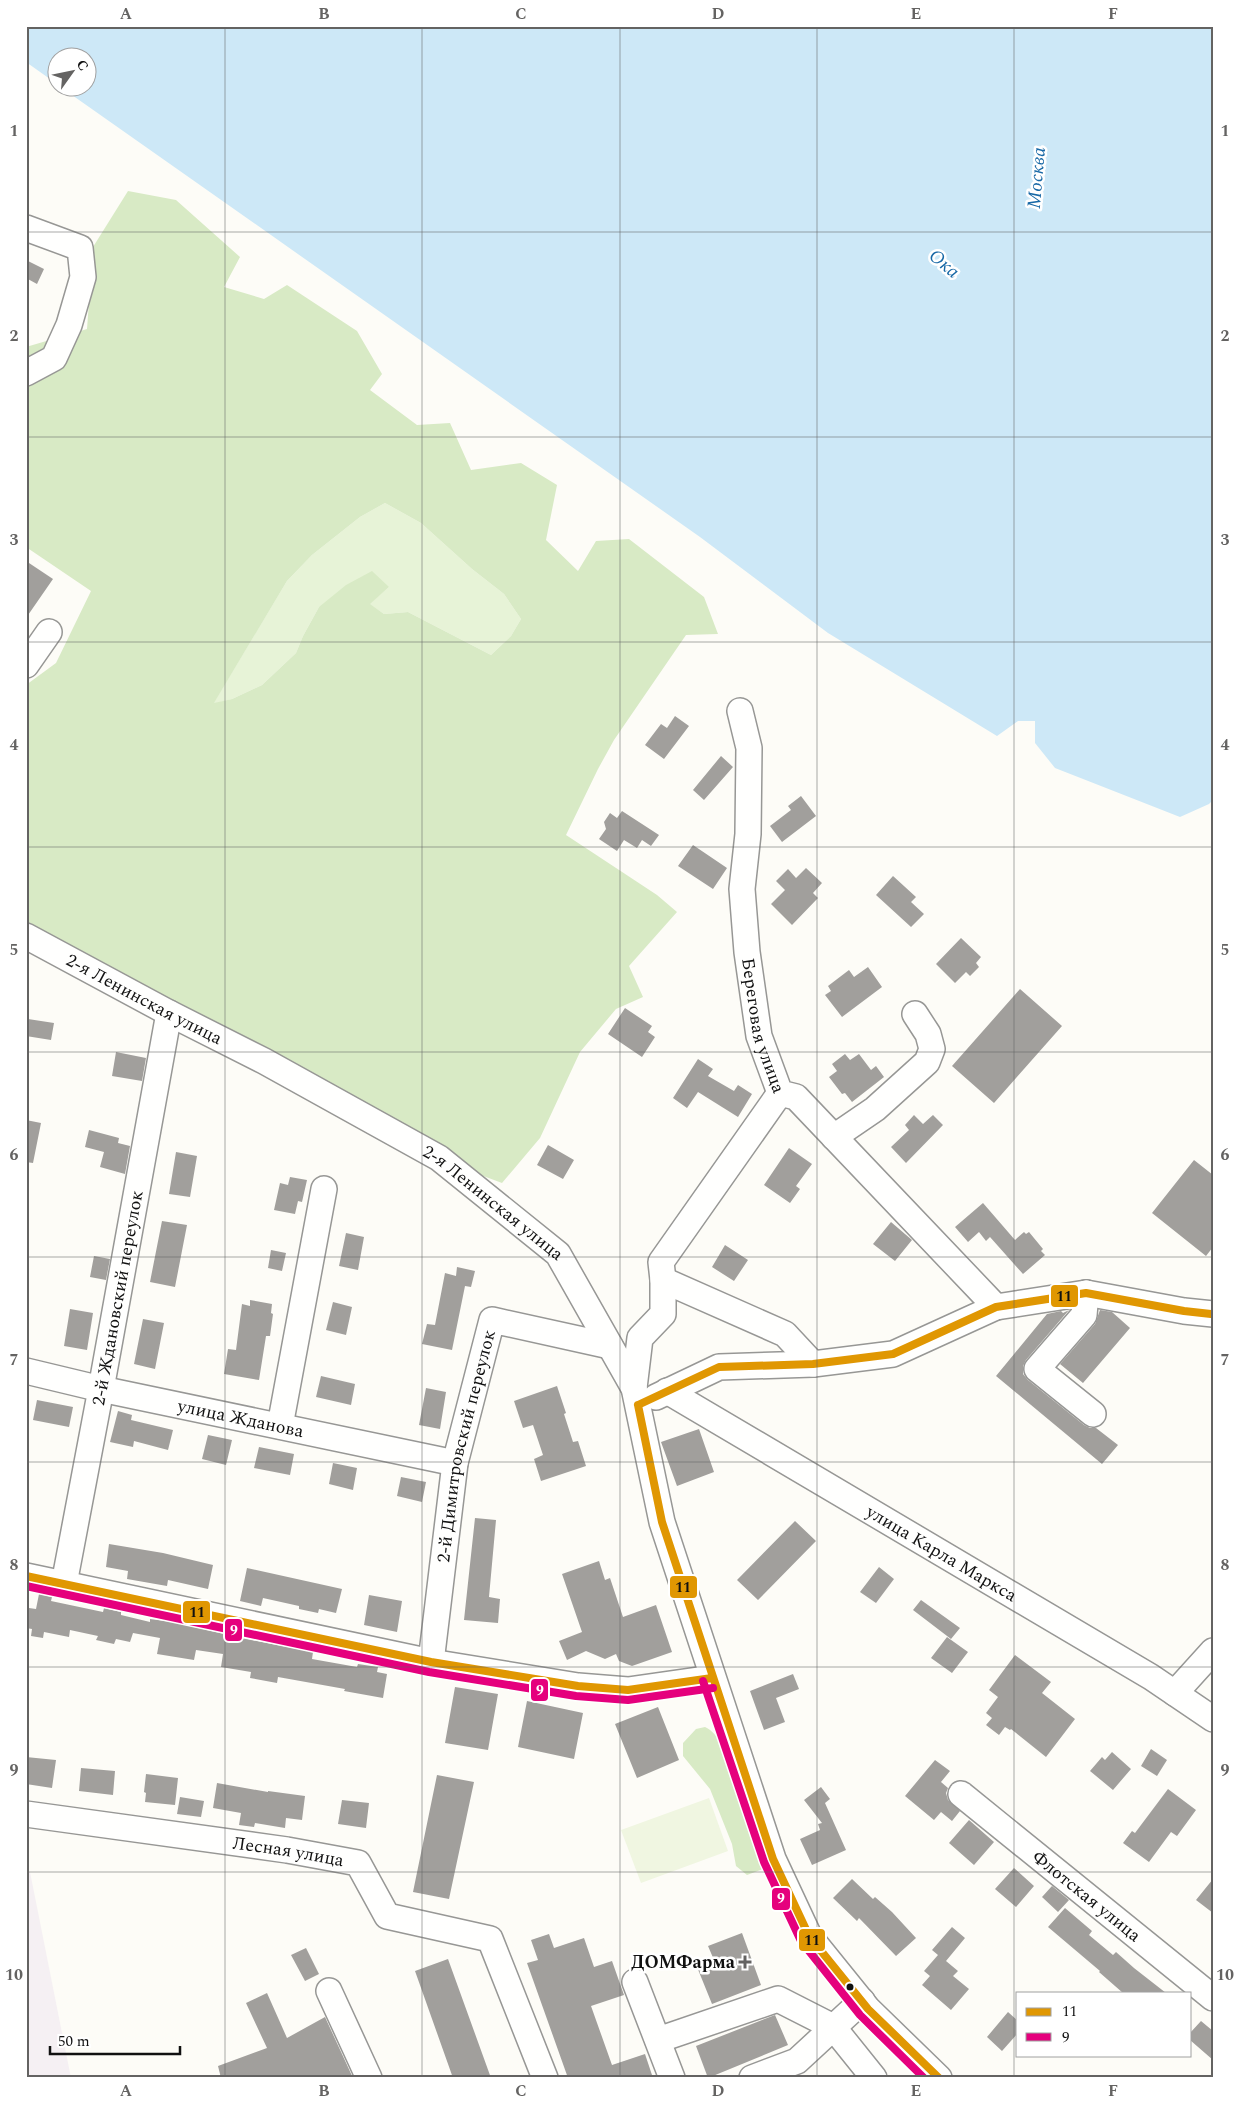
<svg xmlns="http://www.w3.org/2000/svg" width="1239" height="2104" font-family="Spectral,serif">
	<rect width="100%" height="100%" fill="#fdfcf7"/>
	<path fill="#f5f0f3" d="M26,1872H30L71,2078H26Z"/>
	<path fill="#e7f3d7" d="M385,503L421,523L472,569L504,594L521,619L511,636L491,655L408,612L384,614L369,604L389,587L319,607L303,636L296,653L262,685L232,699L213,704L287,581L312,555L360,517Z"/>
	<path fill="#d8eac5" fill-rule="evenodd" d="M128,191L176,200L240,257L224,287L264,299L287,285L357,331L382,374L370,390L417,425L450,423L471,470L521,463L557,485L546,540L578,571L596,541L629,539L704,597L718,634L686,635L614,740L598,769L566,835L657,895L677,912L629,966L643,997L616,1009L580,1052L540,1138L502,1183L470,1171L26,927V685L56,663L91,591L26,547V347L87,329L93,247ZM385,503L421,523L472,569L504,594L521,619L511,636L491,655L408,612L384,614L370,604L389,587L372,571L346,585L319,607L303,636L296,653L262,685L232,699L214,703L287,581L312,555L360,517Z
		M705,1727C733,1739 754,1831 763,1861V1869L747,1875L736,1866L732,1844L710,1789L683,1756V1743L696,1729Z"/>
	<path fill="#f0f6e1" d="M709,1798L728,1851L641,1883L621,1830Z"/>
	<path fill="#cde8f7" d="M26,26H1213V800L1209,804L1180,817L1055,768L1035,743V721H1018L997,736L828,633L700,537L62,88H88V58H58L57,84L26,62Z"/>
	<path fill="#a19f9c" d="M26,260L44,269L37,284L26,278Z
		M26,561L53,579L26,618Z
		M675,716L689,726L664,759L645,745L661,724L667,728Z
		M721,756L733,767L704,800L693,790Z
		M801,796L816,816L782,842L770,826L791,810L788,806Z
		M622,811L659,835L651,846L642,840L637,848L624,840L617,851L599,839L606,829L604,822L610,813L617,818Z
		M693,845L727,868L713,889L678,866Z
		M806,868L822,883L813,893L818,898L792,925L771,904L785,890L776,881L788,869L796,878Z
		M893,876L916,897L911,902L924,914L911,927L876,895Z
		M961,938L981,957L976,963L979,967L970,976L966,972L955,983L936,964Z
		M868,967L882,987L842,1017L825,995L831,991L828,986L849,970L854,977Z
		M1020,989L1062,1026L994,1103L952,1066Z
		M625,1008L652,1026L648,1032L655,1037L642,1057L608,1034Z
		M28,1019L54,1023L51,1040L26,1036Z
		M116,1052L146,1058L142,1081L112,1076Z
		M845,1054L850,1060L859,1054L871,1070L876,1066L884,1077L852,1102L845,1093L842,1094L829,1077L837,1071L832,1064Z
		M698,1059L713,1069L708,1076L734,1091L738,1085L752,1094L738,1117L698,1092L687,1108L673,1098Z
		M914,1115L923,1124L933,1115L943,1125L906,1163L891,1147L909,1130L905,1125Z
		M26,1120L41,1123L33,1163L26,1162Z
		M89,1130L119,1138L118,1143L130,1146L125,1174L100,1167L104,1152L85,1147Z
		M548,1145L574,1160L563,1179L537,1165Z
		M789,1148L812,1164L796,1186L800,1189L790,1203L764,1185Z
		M176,1152L197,1156L190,1197L169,1194Z
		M1194,1160L1213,1175V1247L1206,1256L1152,1213Z
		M290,1177L307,1180L302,1202L298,1201L295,1214L274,1210L280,1183L288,1185Z
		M983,1203L1015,1240L1024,1232L1026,1234L1029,1232L1043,1249L1041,1251L1045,1255L1023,1274L990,1237L986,1241L979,1232L968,1242L955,1227Z
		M162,1221L187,1225L175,1287L150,1282Z
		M891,1222L912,1240L895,1261L873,1244Z
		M346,1233L364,1237L358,1270L339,1266Z
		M725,1245L748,1260L734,1281L712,1267Z
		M271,1250L286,1253L282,1271L268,1268Z
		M94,1256L110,1259L106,1280L90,1277Z
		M457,1267L475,1271L471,1287L465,1286L452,1350L422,1344L427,1324L435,1325L445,1273L456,1276Z
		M250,1300L272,1304L271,1313L273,1314L270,1336H266L259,1380L224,1374L228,1349L236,1350L242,1304L250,1306Z
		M333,1302L352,1307L346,1335L326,1330Z
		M70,1309L93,1313L87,1350L64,1346Z
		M1069,1310L1026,1360L1023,1366V1374L1028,1380L1084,1425L1090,1428H1096L1118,1445L1102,1464L996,1376L1047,1314L1061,1311L1063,1313Z
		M1100,1310L1112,1312L1130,1328L1083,1383L1060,1364L1095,1324Z
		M143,1319L164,1323L155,1369L134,1364Z
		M321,1376L355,1384L351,1405L316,1397Z
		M557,1386L566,1413L564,1414L573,1442L578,1441L586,1466L541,1481L534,1459L543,1455L533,1425L523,1428L514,1401Z
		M426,1388L446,1392L440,1429L419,1425Z
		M37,1400L73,1407L69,1427L33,1420Z
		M118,1411L132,1415L131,1420L173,1430L168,1450L134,1441L133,1447L110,1442Z
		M699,1429L714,1472L677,1486L661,1442Z
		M208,1435L232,1440L226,1465L202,1459Z
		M259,1447L294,1454L290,1475L254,1468Z
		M333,1463L357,1468L353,1490L329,1484Z
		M401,1477L426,1482L422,1502L397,1496Z
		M475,1518L496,1520L489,1597L500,1599L498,1623L464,1620Z
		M795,1521L816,1541L758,1600L737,1580Z
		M109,1544L163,1553L213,1565L208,1589L168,1580L167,1586L127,1579L128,1571L106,1567Z
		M599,1561L605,1580L610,1578L623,1617L656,1605L672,1652L632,1666L619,1661L616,1654L605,1659L586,1651L567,1660L559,1641L582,1632L562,1574Z
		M879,1567L894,1579L876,1603L860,1592Z
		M247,1568L342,1589L336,1613L319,1609L318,1613L299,1609V1606L263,1598L261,1606L240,1601Z
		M39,1594L52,1597L51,1601L103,1612L104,1608L121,1612V1615L150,1622V1619L172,1622L246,1639L313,1652L312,1659L357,1667L358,1664L378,1667L377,1672L387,1674L383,1698L344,1691L345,1689L278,1677L277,1683L250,1678L251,1672L221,1667L223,1654L196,1650L194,1660L157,1654L160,1638L133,1633L130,1642L116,1639L114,1644L96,1640L98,1636L70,1630L69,1637L44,1632L43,1638L31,1636L32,1629L26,1628V1621L29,1608L36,1609Z
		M369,1595L402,1601L397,1632L364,1625Z
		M921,1600L960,1628L951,1639L913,1610Z
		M947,1637L968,1652L952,1673L931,1658Z
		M1015,1655L1051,1682L1042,1693L1075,1719L1046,1757L1011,1729L1010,1730L1005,1727L999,1735L986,1725L992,1718L986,1713L998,1697L989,1690Z
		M793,1674L799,1689L776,1698L785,1722L764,1730L750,1691Z
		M455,1687L498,1694L488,1750L445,1743Z
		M527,1701L583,1713L574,1759L518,1747Z
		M658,1707L679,1760L637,1778L615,1724Z
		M1151,1749L1167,1760L1157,1776L1141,1766Z
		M1112,1752L1131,1769L1113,1790L1090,1771L1102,1757L1105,1760Z
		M26,1757L56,1760L52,1788L26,1784Z
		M935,1760L950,1771L941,1782L948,1788L946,1793L948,1800L960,1811L952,1821L941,1812L934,1820L905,1796Z
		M81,1768L115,1771L113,1795L79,1791Z
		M146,1774L178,1778L175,1805L145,1802L146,1793L144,1792Z
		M437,1775L474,1782L449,1899L413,1892Z
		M217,1783L268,1792V1791L305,1796L302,1820L286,1818L285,1828L255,1823L254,1827L239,1825L241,1813L213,1808Z
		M821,1787L830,1799L825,1803L846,1850L812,1865L800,1839L820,1830L818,1824L822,1823L804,1800Z
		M1168,1789L1196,1810L1177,1836L1171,1832L1149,1862L1123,1843L1132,1831L1135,1833Z
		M180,1797L204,1801L201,1817L177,1814Z
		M342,1800L369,1803L366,1828L338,1824Z
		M969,1820L994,1842L974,1865L949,1843Z
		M1014,1868L1034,1886L1016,1907L995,1889Z
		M852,1879L873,1899L875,1897L892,1912L916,1938L896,1956L859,1918L857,1921L833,1898Z
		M1213,1879V1913L1196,1900Z
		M1052,1886L1069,1900L1058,1912L1042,1897Z
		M1065,1908L1092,1931L1089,1935L1113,1955L1116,1952L1134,1968L1166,1993H1123L1099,1972L1100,1971L1048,1927Z
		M952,1927L965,1938L946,1961L958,1971L953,1976L969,1989L951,2010L922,1985L930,1976L924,1971L938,1955L932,1950Z
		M742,1933L761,1985L712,2004L697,1967L714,1960L708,1946Z
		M549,1934L554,1948L584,1938L594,1967L612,1961L624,1995L591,2006L612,2065L645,2054L653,2078H568L527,1963L538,1960L531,1940Z
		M306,1948L319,1974L305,1981L291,1955Z
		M448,1959L491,2078H453L415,1971Z
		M267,1993L287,2038L325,2017L353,2078H221L218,2066L267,2048L246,2003Z
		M1008,2012L1018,2021V2033L1002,2051L987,2037Z
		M775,2015L788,2045L708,2078L696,2046Z
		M1201,2021L1213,2031V2060L1190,2040V2033Z"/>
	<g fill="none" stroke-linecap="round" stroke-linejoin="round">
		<defs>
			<g id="minor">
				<path d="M26,228L80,248L83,277L69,325L54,358L26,373"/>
				<path d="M26,665L49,632"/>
				<path id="s1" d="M740,711L749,748L748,834L742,889L747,952L759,1036L780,1093L796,1097L996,1307"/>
				<path id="s2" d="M26,936L169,1013L264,1061L439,1158L558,1254L634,1388L662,1522L773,1859L809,1936L868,2009L939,2078"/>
				<path d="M834,1137L875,1109L927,1062L932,1049L928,1034L915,1014"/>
				<path d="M663,1280L785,1334L813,1364"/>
				<path d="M1086,1293L1084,1315L1037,1369L1093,1414"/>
				<path id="s3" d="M26,1371L101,1389L455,1463"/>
				<path d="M634,1388L640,1338L663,1314V1280L661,1262L780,1093"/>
				<path id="s4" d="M667,1391L1151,1677L1213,1719"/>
				<path d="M656,1397L719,1367L813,1364L893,1354L996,1307L1086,1293L1184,1311L1213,1314"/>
				<path d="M280,1426L324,1189"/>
				<path d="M26,1576L431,1662L578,1686L628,1690L712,1678"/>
				<path id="s5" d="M64,1584L101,1389L169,1013"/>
				<path id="s6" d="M431,1662L455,1463L492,1320L610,1346"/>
				<path d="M1175,1693L1213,1651"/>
				<path id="s7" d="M961,1794L1213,1998"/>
				<path id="s8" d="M26,1814L287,1850L358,1863L387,1916L490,1939L545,2078"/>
				<path d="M635,1982L672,2078"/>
				<path d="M329,1991L369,2078"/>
				<path d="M658,2040L778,1999L833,2027L874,2078"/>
				<path d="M752,2078L797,2061L862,2001"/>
			</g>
		</defs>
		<use href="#minor" stroke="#979795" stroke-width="28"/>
		<use href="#minor" stroke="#fffffe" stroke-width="25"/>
		<defs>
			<path id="bus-1" d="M638,1405L662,1522L773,1859L809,1936L868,2009L939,2078
				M638,1405L719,1367L813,1364L893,1354L996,1307L1086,1293L1184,1311L1211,1314
				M26,1576L431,1662L578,1686L628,1690L712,1678"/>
			<path id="bus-2" d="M26,1586L429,1672L576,1696L628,1700L713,1688
				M703,1681L764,1862L801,1941L860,2015L924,2078"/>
		</defs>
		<use href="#bus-1" stroke="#fff" stroke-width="11"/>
		<use href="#bus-2" stroke="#fff" stroke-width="11"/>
		<use href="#bus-1" stroke="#e09702" stroke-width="8"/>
		<use href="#bus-2" stroke="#e5007d" stroke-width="8"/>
	</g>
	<path fill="none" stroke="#646362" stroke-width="1" stroke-opacity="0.55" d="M225,26V2078M422,26V2078M620,26V2078M817,26V2078M1014,26V2078M26,232H1213M26,437H1213M26,642H1213M26,847H1213M26,1052H1213M26,1257H1213M26,1462H1213M26,1667H1213M26,1872H1213"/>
	<path fill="#646362" stroke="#fff" stroke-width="2" d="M742.5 1954.5h5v5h5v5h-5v5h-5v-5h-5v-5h5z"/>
	<circle fill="#111" stroke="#fff" stroke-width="2" cx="850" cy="1987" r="4.5"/>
	<g text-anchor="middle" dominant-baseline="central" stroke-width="5" stroke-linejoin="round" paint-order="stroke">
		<g font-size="18" fill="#111" stroke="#fff">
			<text stroke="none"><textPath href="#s2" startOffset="134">2-я Ленинская улица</textPath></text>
			<text stroke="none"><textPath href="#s1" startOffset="318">Береговая улица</textPath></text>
			<text stroke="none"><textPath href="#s2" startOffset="539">2-я Ленинская улица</textPath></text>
			<text stroke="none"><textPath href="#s5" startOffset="291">2-й Ждановский переулок</textPath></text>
			<text stroke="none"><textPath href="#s3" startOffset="220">улица Жданова</textPath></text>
			<text stroke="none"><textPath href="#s6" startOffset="219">2-й Димитровский переулок</textPath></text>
			<text stroke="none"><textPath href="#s4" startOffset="319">улица Карла Маркса</textPath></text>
			<text stroke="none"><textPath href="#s8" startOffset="265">Лесная улица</textPath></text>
			<text stroke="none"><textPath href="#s7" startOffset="162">Флотская улица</textPath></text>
		</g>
		<g font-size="18" font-weight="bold" fill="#111" stroke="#fff" text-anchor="end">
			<text x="735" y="1962">ДОМФарма</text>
		</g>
		<g font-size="19" font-style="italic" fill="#1768a6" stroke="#fff">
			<text transform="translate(1037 178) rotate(-85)">Москва</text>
			<text transform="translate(944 264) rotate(40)">Ока</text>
		</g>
	</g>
	<g stroke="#fff" stroke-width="2">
		<rect x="1050" y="1284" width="29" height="24" rx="5" fill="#e09702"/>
		<rect x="669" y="1575" width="29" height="24" rx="5" fill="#e09702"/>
		<rect x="182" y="1600" width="29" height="24" rx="5" fill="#e09702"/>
		<rect x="224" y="1618" width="19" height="24" rx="5" fill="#e5007d"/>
		<rect x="530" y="1678" width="19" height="24" rx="5" fill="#e5007d"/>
		<rect x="771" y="1887" width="20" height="24" rx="5" fill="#e5007d"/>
		<rect x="798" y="1928" width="28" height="24" rx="5" fill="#e09702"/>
	</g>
	<g font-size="14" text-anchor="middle" font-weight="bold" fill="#fff">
		<text x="234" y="1635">9</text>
		<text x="540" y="1695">9</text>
		<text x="781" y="1903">9</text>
	</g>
	<g font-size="14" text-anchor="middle" font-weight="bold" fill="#111">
		<text x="1064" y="1301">11</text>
		<text x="683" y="1592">11</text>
		<text x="197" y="1617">11</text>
		<text x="812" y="1945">11</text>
	</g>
	<rect width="1239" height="2104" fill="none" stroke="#ffffff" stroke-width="55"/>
	<rect x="1016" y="1992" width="175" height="65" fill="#ffffff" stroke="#a0a0a0"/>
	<rect x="1026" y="2008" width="25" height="8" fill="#e09702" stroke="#a0a0a0"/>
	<text x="1062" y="2016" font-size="15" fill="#111111">11</text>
	<rect x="1026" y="2033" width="25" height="8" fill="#e5007d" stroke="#a0a0a0"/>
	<text x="1062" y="2042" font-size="15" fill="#111111">9</text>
	<g transform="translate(72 72) rotate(57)"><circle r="24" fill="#ffffff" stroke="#a0a0a0"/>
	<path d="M0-4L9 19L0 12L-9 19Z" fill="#646362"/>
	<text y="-8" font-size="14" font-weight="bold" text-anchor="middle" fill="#111111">С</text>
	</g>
	<path d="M50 2046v8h130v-8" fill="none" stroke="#111111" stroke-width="2.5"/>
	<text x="58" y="2046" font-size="15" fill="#111111" stroke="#ffffff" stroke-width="4" paint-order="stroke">50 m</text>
	<rect x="28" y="28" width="1184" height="2048" fill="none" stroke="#646362" stroke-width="2"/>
	<g font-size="16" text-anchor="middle" font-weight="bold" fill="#646362">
		<text x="126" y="19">A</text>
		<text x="324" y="19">B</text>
		<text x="521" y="19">C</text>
		<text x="718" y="19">D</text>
		<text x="916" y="19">E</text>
		<text x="1113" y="19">F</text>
		<text x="14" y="136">1</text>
		<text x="1225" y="136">1</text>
		<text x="14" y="341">2</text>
		<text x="1225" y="341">2</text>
		<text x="14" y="545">3</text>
		<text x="1225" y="545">3</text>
		<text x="14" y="750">4</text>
		<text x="1225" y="750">4</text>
		<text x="14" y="955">5</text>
		<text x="1225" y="955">5</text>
		<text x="14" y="1160">6</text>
		<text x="1225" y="1160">6</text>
		<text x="14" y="1365">7</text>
		<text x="1225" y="1365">7</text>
		<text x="14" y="1570">8</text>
		<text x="1225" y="1570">8</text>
		<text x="14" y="1775">9</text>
		<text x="1225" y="1775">9</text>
		<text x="14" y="1980">10</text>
		<text x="1225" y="1980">10</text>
		<text x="126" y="2096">A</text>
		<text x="324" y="2096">B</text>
		<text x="521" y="2096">C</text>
		<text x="718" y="2096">D</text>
		<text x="916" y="2096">E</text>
		<text x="1113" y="2096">F</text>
	</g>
</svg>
